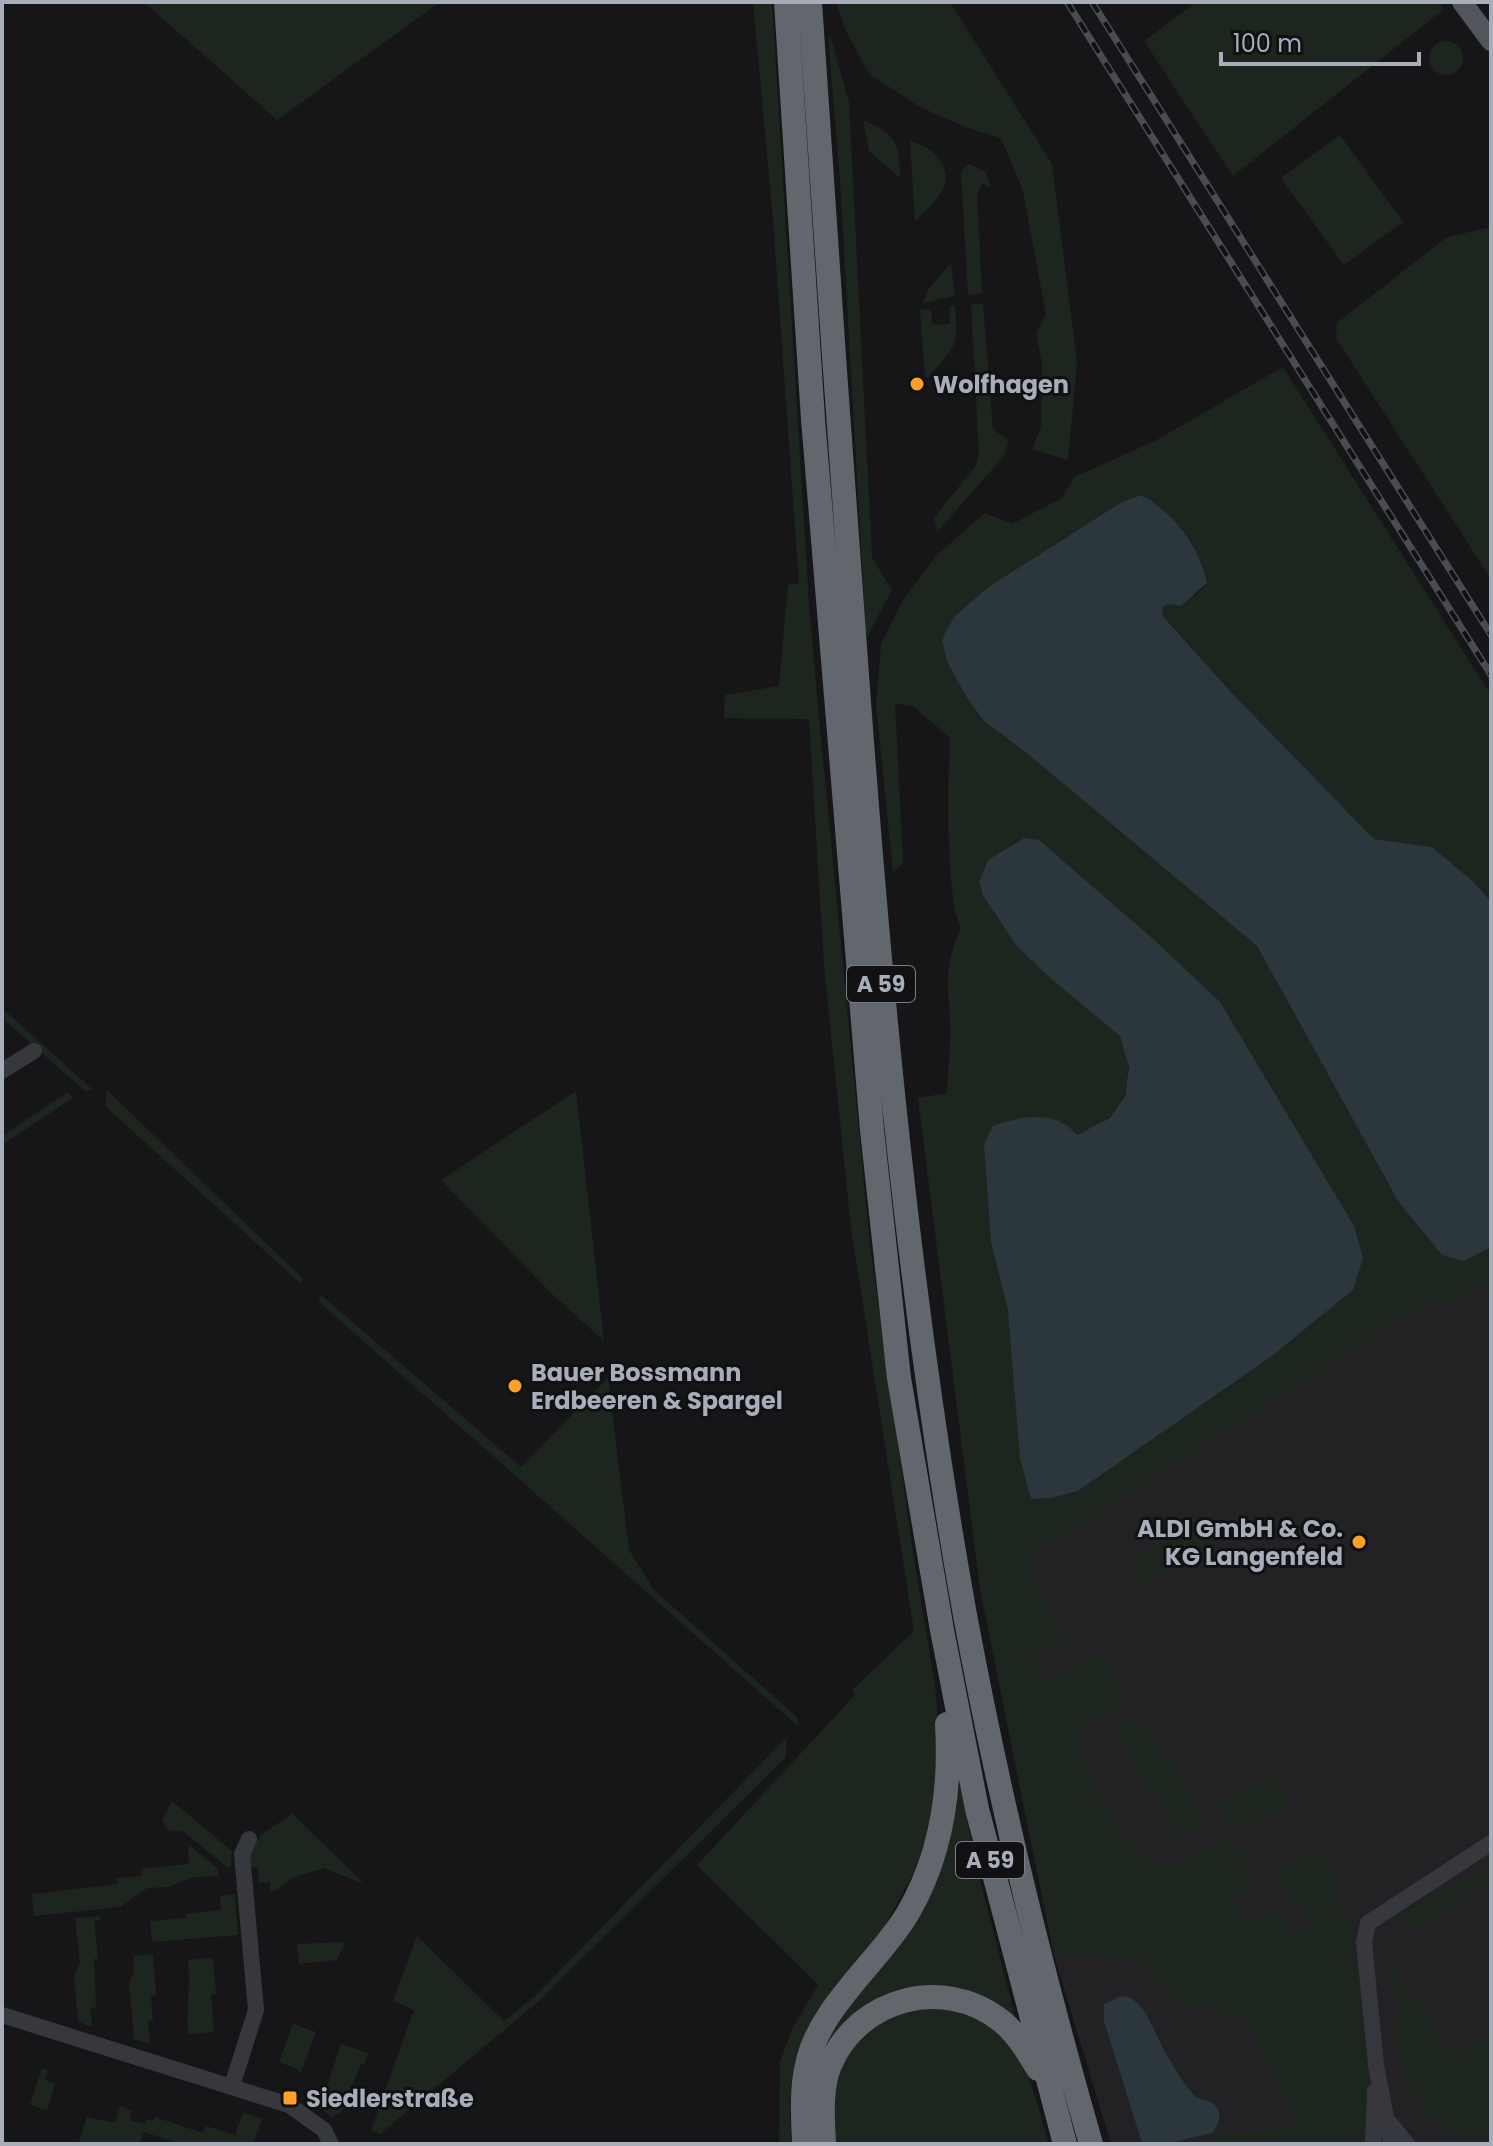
<svg xmlns="http://www.w3.org/2000/svg" width="1493" height="2146" font-family="Poppins,sans-serif">
	<rect width="100%" height="100%" fill="#161618"/>
	<path fill="#222225" d="M1491,1283V2144H1111L1054,1955L980,1589L1417,1309L1458,1302Z"/>
	<path fill="#1d261e" fill-rule="evenodd" d="M144,2H440L277,120Z
		M753,2H772L809,604L819,718L870,1245L914,1559L935,1686L940,1749L937,1791L927,1835L913,1875L875,1943L809,2025L797,2053L790,2103L791,2144H779L780,2062L792,2029L818,1985L697,1865L855,1695L852,1690L914,1631L851,1228L824,965L809,719L724,718L725,695L779,686L788,585L799,583L773,219Z
		M836,2H950L1052,164L1077,363L1068,460L1032,449L1041,427L1042,363L1036,333L1046,315L1023,191L1001,138L965,127L920,107L869,74L845,29Z
		M1197,2H1439L1444,9L1233,176L1144,41Z
		M828,36L831,38L849,102L872,558L892,590L868,635H866L840,179Z
		M1429 58a17 17 0 1 1 34 0a17 17 0 1 1-34 0Z
		M863,120C897,135 899,142 900,178L869,151Z
		M1340,135L1403,222L1344,265L1281,178Z
		M910,141C924,145 934,150 941,162C956,186 931,205 915,221Z
		M969,164L986,172L991,188L982,183L977,195L982,293L968,295L961,171Z
		M1491,227V579L1336,338L1337,323L1447,237Z
		M951,263L955,296L923,303L928,290Z
		M971,304H983L993,430L1009,440L1004,456L937,532L934,518L976,465L979,454Z
		M955,305C958,349 957,344 928,377L925,376L920,310L931,309L932,325L950,324L949,307Z
		M1283,367L1491,695V902L1475,883L1432,847L1374,839L1231,692L1163,615L1162,607L1196,595L1207,584C1201,547 1174,512 1141,495L1122,502L942,640L947,662L967,698L984,721L1028,754L1257,946L1398,1201L1464,1261L1491,1247V1283L1458,1302L1417,1309L1026,1560L1066,1637L1031,1657L1046,1685L1098,1654L1103,1655L1128,1696L1124,1702C1114,1709 1096,1716 1087,1725C1066,1749 1109,1818 1127,1837C1136,1848 1149,1856 1161,1865H1174L1227,1839L1248,1850L1242,1870L1252,1890L1234,1902L1248,1925L1270,1912L1277,1915L1291,1938L1312,1925L1298,1903L1292,1906L1272,1873L1315,1845L1338,1885L1329,1904L1349,1911C1360,1988 1372,2066 1364,2144H1195L1299,2122L1246,2019L1172,2002L1139,1957L1054,1955L980,1589L918,1098L947,1093C948,1069 951,1045 950,1022C948,982 944,966 961,928C945,899 948,775 950,738L913,706L895,703L903,863L893,872L876,704L881,644L903,600L937,555L985,513L1012,524L1062,498L1074,477L1155,441ZM1024,838L1094,887L1353,1290L1272,1356L1078,1491L1051,1498L1031,1499L1008,1311L991,1242L984,1145C1033,1140 1119,1146 1127,1082C1129,1068 1128,1046 1118,1035C1106,1020 1086,1008 1071,995C1027,958 1004,934 979,882L988,860Z
		M2,1008L92,1089L86,1092L2,1018Z
		M107,1090L298,1274L303,1279L300,1283L105,1106Z
		M576,1091L604,1341L552,1294L441,1180Z
		M68,1092L73,1098L2,1145V1136Z
		M320,1294L521,1467L608,1378L629,1550L654,1590L797,1717L799,1727L319,1302Z
		M1197,1521L1208,1540L1206,1545L1142,1586L1128,1563Z
		M1129,1720L1143,1723L1201,1812L1203,1819L1199,1831L1192,1835L1178,1832L1120,1742L1118,1730Z
		M786,1738V1757L540,2000L380,2134L371,2130L414,2010L393,2001L417,1936L504,2021L535,1996Z
		M956,1764L975,1860L1018,2028L901,1992L814,2080L820,2045L901,1936Z
		M1269,1773L1290,1801L1289,1811C1276,1820 1240,1825 1225,1819L1218,1805Z
		M172,1801L232,1851L231,1867H227L184,1832L168,1830L162,1820Z
		M293,1814L364,1884L324,1868L295,1877L271,1893L270,1882L259,1883L258,1867H248C246,1839 272,1828 293,1814Z
		M188,1844L218,1869L219,1876L193,1877L168,1887L147,1888L120,1907L34,1916L32,1894L117,1884V1878L141,1876V1869L189,1864Z
		M1491,1862V1886L1488,1888L1481,1881L1455,1897L1459,1907C1439,1918 1416,1940 1400,1916L1415,1905L1425,1904Z
		M235,1894L238,1935L152,1942L150,1921L186,1918V1914L221,1910L220,1896Z
		M100,1916L101,1920L94,1921L98,1958L94,1959L96,2007L90,2008L92,2026L78,2022L74,1976L80,1963L75,1918Z
		M345,1942L337,1960L299,1964L297,1944Z
		M153,1954L156,1995L151,1996L153,2020L148,2021L150,2044L134,2039L129,1982L134,1972L133,1956Z
		M213,1958L216,1994L211,1995L214,2032L188,2034C186,2008 191,1985 188,1960Z
		M1395,1966L1455,2057L1491,2034V2135L1447,2132L1427,2117L1405,2078L1395,2042L1398,1998L1386,1971Z
		M952,2005C968,2014 987,2022 1002,2033C1026,2050 1040,2116 1049,2144H832L834,2086L839,2064L884,2013Z
		M293,2024L316,2032L301,2072H299V2070L279,2062Z
		M341,2044L368,2053L364,2065L361,2064L342,2111L332,2117L310,2100L313,2092L324,2095Z
		M42,2068L48,2070L45,2080L55,2084L47,2110L30,2105Z
		M120,2106L132,2110L130,2120L145,2124L147,2119L153,2121L155,2117L203,2133L206,2126L235,2135L243,2112L262,2119L253,2144H181L144,2132L139,2144H78L87,2117L115,2123Z"/>
	<path fill="#2b373d" d="M1141,495C1174,512 1200,547 1207,583L1181,606L1170,604L1162,607L1163,616L1231,692L1374,839L1432,847L1475,883L1491,902V1247L1464,1261L1442,1255L1398,1201L1257,946L1028,754L984,721L967,698L947,662L942,640L954,617L987,588L1122,502Z
		M1024,838L1039,840L1153,939L1220,1002L1354,1226L1363,1258L1353,1290L1272,1356L1078,1491L1051,1498L1031,1499L1020,1458L1008,1311L991,1242L984,1145L993,1126C1021,1116 1056,1109 1077,1135L1110,1118L1125,1096L1129,1067L1120,1036L1049,977L1016,945L983,895L979,882L988,860Z
		M1121,1996C1144,1995 1155,2035 1165,2052C1173,2065 1182,2082 1193,2094C1200,2102 1213,2098 1218,2110C1222,2118 1217,2126 1212,2133L1165,2144L1142,2143L1104,2021V2004Z"/>
	<g fill="none" stroke-linecap="round" stroke-linejoin="round">
		<path stroke="#36383d" stroke-width="16" d="M2,1071L34,1051
			M2,2015L289,2105L324,2130L331,2144
			M232,2086L256,2010L242,1854L249,1839
			M1390,2123L1407,2144
			M1373,2144L1375,2091
			M1391,2144L1376,2065L1364,1942L1368,1923L1491,1843"/>
		<path stroke="#52555c" stroke-width="20" d="M1462,2L1491,41"/>
		<path stroke="#62676e" stroke-width="24" d="M786,2L813,419L872,1130L899,1378L942,1630L977,1809L1065,2144
			M810,2C825,226 840,451 857,675C880,990 909,1304 965,1615C998,1793 1041,1970 1091,2144
			M804,2144C803,2117 801,2091 807,2065C818,2008 879,1962 908,1913C941,1856 951,1789 947,1724
			M824,2144C823,2119 820,2089 830,2065C858,1998 943,1976 1000,2020C1016,2032 1028,2052 1038,2069"/>
		<defs>
			<path id="rail" d="M1067,2L1491,675
				M1092,2L1491,635"/>
		</defs>
		<use href="#rail" stroke="#494c52" stroke-width="7"/>
		<use href="#rail" stroke="#111113" stroke-width="4" stroke-dasharray="12" stroke-linecap="butt"/>
	</g>
	<g fill="#fe9f27" stroke="#111113" stroke-width="3">
		<circle cx="917" cy="384" r="8"/>
		<circle cx="515" cy="1386" r="8"/>
		<circle cx="1359" cy="1542" r="8"/>
		<rect x="282" y="2090" width="16" height="16" rx="4"/>
	</g>
	<g text-anchor="middle" dominant-baseline="central" stroke-width="6" stroke-linejoin="round" paint-order="stroke">
		<g fill="#111113" stroke="#7a7f87" stroke-width="2">
			<rect x="847" y="966" width="68" height="36" rx="6"/>
			<rect x="956" y="1842" width="68" height="36" rx="6"/>
		</g>
		<g font-size="22" font-weight="bold" fill="#a7aeb9">
			<text x="881" y="984">A 59</text>
			<text x="990" y="1860">A 59</text>
		</g>
		<g font-size="24" font-weight="bold" fill="#a7aeb9" stroke="#111113" text-anchor="start">
			<text x="933" y="384">Wolfhagen</text>
			<text x="531" y="1372">Bauer Bossmann<tspan x="531" dy="28">Erdbeeren &amp; Spargel</tspan></text>
			<text x="1343" y="1528" text-anchor="end">ALDI GmbH &amp; Co.<tspan x="1343" dy="28">KG Langenfeld</tspan></text>
			<text x="306" y="2098">Siedlerstraße</text>
		</g>
	</g>
	<rect width="1493" height="2146" fill="none" stroke="#a7aeb9" stroke-width="8"/>
	<path d="M1221 52v12h198v-12" fill="none" stroke="#a7aeb9" stroke-width="4"/>
	<text x="1233" y="52" font-size="24" fill="#a7aeb9" stroke="#111113" stroke-width="6" paint-order="stroke">100 m</text>
</svg>
